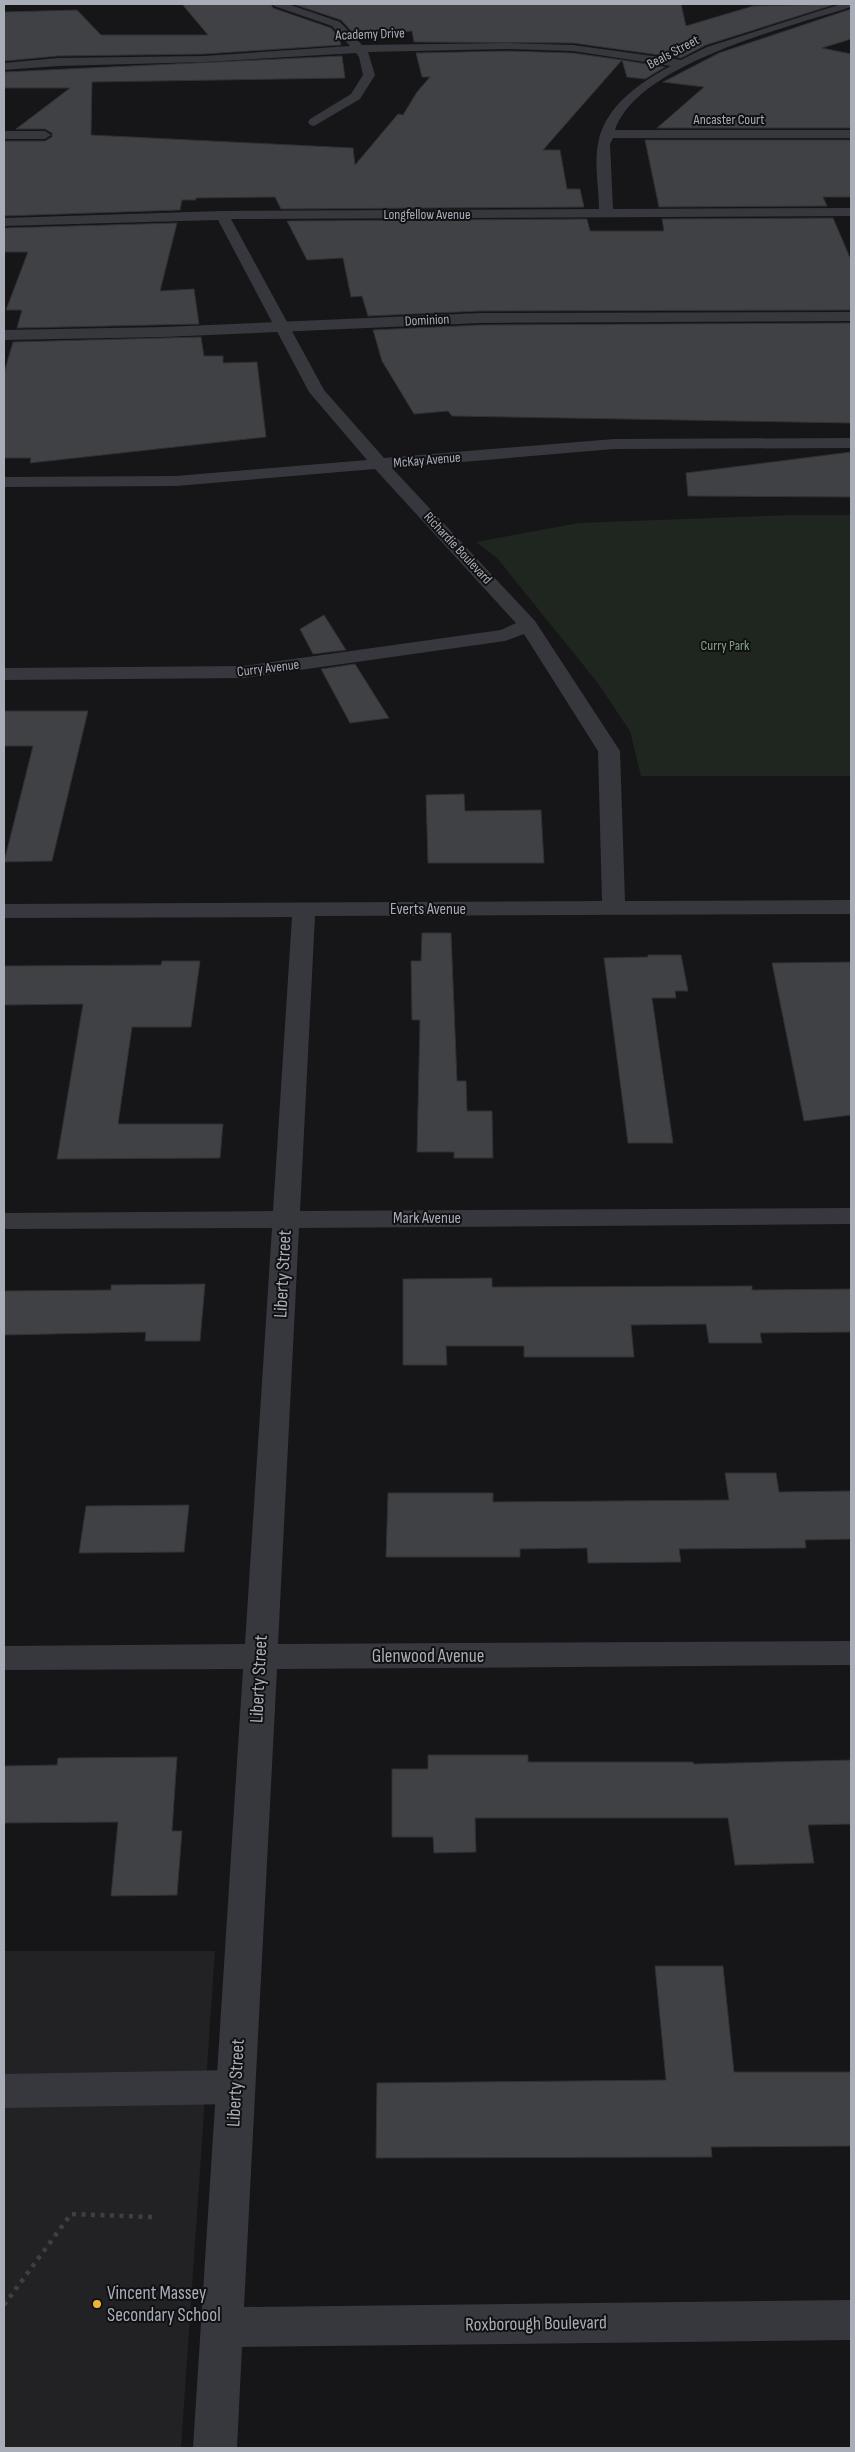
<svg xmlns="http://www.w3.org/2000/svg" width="855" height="2452" font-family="'Sofia Sans Condensed',sans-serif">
	<rect width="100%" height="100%" fill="#161618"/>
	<path fill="#222225" d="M4,1951H215L181,2448H4Z"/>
	<path fill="#1e261f" d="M791,515H851V776H641L630,731L597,682L497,558L476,542L579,523Z"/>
	<path fill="#404145" stroke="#303034" d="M182,4H271L273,8L331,28L340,38L341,45L204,54L58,56L4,61V12L77,10L101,35H208Z
		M293,4H681L686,26L753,6L836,4L706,45L681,58L573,43L414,42L412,31L356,36L341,20Z
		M851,9V39L822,48L851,54V128H657L704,87L663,82L719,53Z
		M507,51L573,53L622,60L543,150H560L567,189H580L584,207L281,209L275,197L196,198V200H182L180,210L4,216V141H45L52,137V133L45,129H16L70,88H4V72L342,56L345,78L92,82L91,135L353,148L355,165L398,114L403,115L417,92L430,77H422L416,53Z
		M622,60L665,67L645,79L627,77Z
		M645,140H851V197H823L827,206L659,207Z
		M833,218L851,260V310L480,311L368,316L362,296L351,297L343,258L307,260L287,221L587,219L590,231H664L662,219Z
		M177,223L160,291L194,289L199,324L17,328L22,310H6L28,252H4V228Z
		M851,323V423L452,416L448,411L414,414L382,361L373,330L480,325Z
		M201,337L204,356H223V363L257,362L266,437L30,463L31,458H4V373L13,342Z
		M851,452V497L688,496L686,473Z
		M324,615L346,650L313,654L300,629Z
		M355,664L389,718L350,723L321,669Z
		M4,711H88L52,861L4,862L33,746H4Z
		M464,794L465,811L541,810L544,863H428L426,795Z
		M422,933H451L457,1081H466L467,1111H492L493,1158H454V1152H417L420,1020H412L411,961H421Z
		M648,955H681L688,991H675L676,998H652L673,1143H628L604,958L648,957Z
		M162,961H200L191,1027H132L118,1124H223L220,1158L57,1159L83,1004L4,1005V966L161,965Z
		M851,962V1115L804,1121L772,963Z
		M492,1278V1287L752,1286V1290L851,1289V1332L760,1333L762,1343H709L706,1324L631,1325L634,1357H524V1346H446L447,1365H403V1279Z
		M205,1284L200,1341H145L146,1332L4,1335V1291L111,1290V1285Z
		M725,1473H776L779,1492L851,1491V1539L805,1540L806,1548L679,1549L681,1562L588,1563L587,1548L520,1549V1557H386L388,1493H493V1502L729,1500Z
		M189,1505L184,1552L79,1553L86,1506Z
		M428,1755H528V1762H693L694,1764L851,1760V1824L808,1825L814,1863L735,1865L728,1818H475L476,1852L434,1853L433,1837H392V1769H428Z
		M177,1757L172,1831H182L177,1895L111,1896L118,1822L4,1823V1766L57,1765L58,1758Z
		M655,1966H723L734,2072H851V2146L711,2147L712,2157L376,2158L377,2083L666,2080Z"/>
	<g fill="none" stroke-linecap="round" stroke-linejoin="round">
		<path stroke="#3d3f44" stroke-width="4.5" stroke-dasharray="4 5.5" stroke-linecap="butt" d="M4,2305L71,2214L152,2217"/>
		<path fill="#37383d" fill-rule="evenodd" d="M235,2070L249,2075L255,2087L249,2099L235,2104L4,2108V2074Z"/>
		<path fill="#37383d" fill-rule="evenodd" d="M273,4H288L340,22L362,45L507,43L573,45L681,60L707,47L841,4H851V7C789,27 638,63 615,130H851V138H613L610,144L613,209L851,208V216L231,219L324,390L384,458L614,439L851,438V448L614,449L392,468L535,621L620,751L625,901L851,900V914L315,916L300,1211L851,1208V1224L299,1228L278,1644L851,1641V1665L277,1669L244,2307L851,2300V2340L242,2347L237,2448H193L243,1669L4,1670V1646L245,1644L272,1228L4,1229V1213L273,1211L292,917L4,918V904L602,901L598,751L524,634L505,641L244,678L4,680V668L244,666L501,630L516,623L375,469L176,486L4,487V477L176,476L367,460L309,392L218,220L4,226V218L222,211L599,209C599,189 594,164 598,144C604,107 640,82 671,66L573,51L507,49L368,52L375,75L360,99L314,126L310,125L308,122L310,119L351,94L363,75L359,57L356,53L204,62L58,66L4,70V63L58,58L204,56L350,46L332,26L274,6Z
			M4,131H45L51,135L45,139H4Z"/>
		<path fill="#37383d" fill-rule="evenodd" d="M480,313L851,312V321L480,323L164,337L4,340V330L164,327Z"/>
	</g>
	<circle fill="#f2b134" stroke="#111113" stroke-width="2" cx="97" cy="2304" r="5"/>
	<g text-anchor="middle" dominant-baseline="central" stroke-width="4" stroke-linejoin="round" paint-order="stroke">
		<g font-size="14" fill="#a8adb8" stroke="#111113">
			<text transform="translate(370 34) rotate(-2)">Academy Drive</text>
			<text transform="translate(673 52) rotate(-28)">Beals Street</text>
			<text x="729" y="119">Ancaster Court</text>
			<text x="427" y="214">Longfellow Avenue</text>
			<text transform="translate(427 320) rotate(-3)">Dominion</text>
			<text transform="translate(427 460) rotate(-5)">McKay Avenue</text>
			<text transform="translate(458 548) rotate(47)">Richardie Boulevard</text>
			<text transform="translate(268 668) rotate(-7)">Curry Avenue</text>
		</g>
		<g font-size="14" fill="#7fa381" stroke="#111113">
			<text x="725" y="645">Curry Park</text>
		</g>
		<g font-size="16" fill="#a8adb8" stroke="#111113">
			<text x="428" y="909">Everts Avenue</text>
			<text x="427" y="1218">Mark Avenue</text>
		</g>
		<g font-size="19" fill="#a8adb8" stroke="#111113">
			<text transform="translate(283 1274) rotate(-87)">Liberty Street</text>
			<text x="428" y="1656">Glenwood Avenue</text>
			<text transform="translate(259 1679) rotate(-87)">Liberty Street</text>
			<text transform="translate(236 2083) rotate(-87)">Liberty Street</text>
			<text transform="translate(536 2324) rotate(-1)">Roxborough Boulevard</text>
		</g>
		<g font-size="19" fill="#a8adb8" stroke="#111113" text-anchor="start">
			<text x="107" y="2293">Vincent Massey<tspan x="107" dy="22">Secondary School</tspan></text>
		</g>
	</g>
	<rect width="855" height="2452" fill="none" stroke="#a8adb8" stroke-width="10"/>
</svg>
